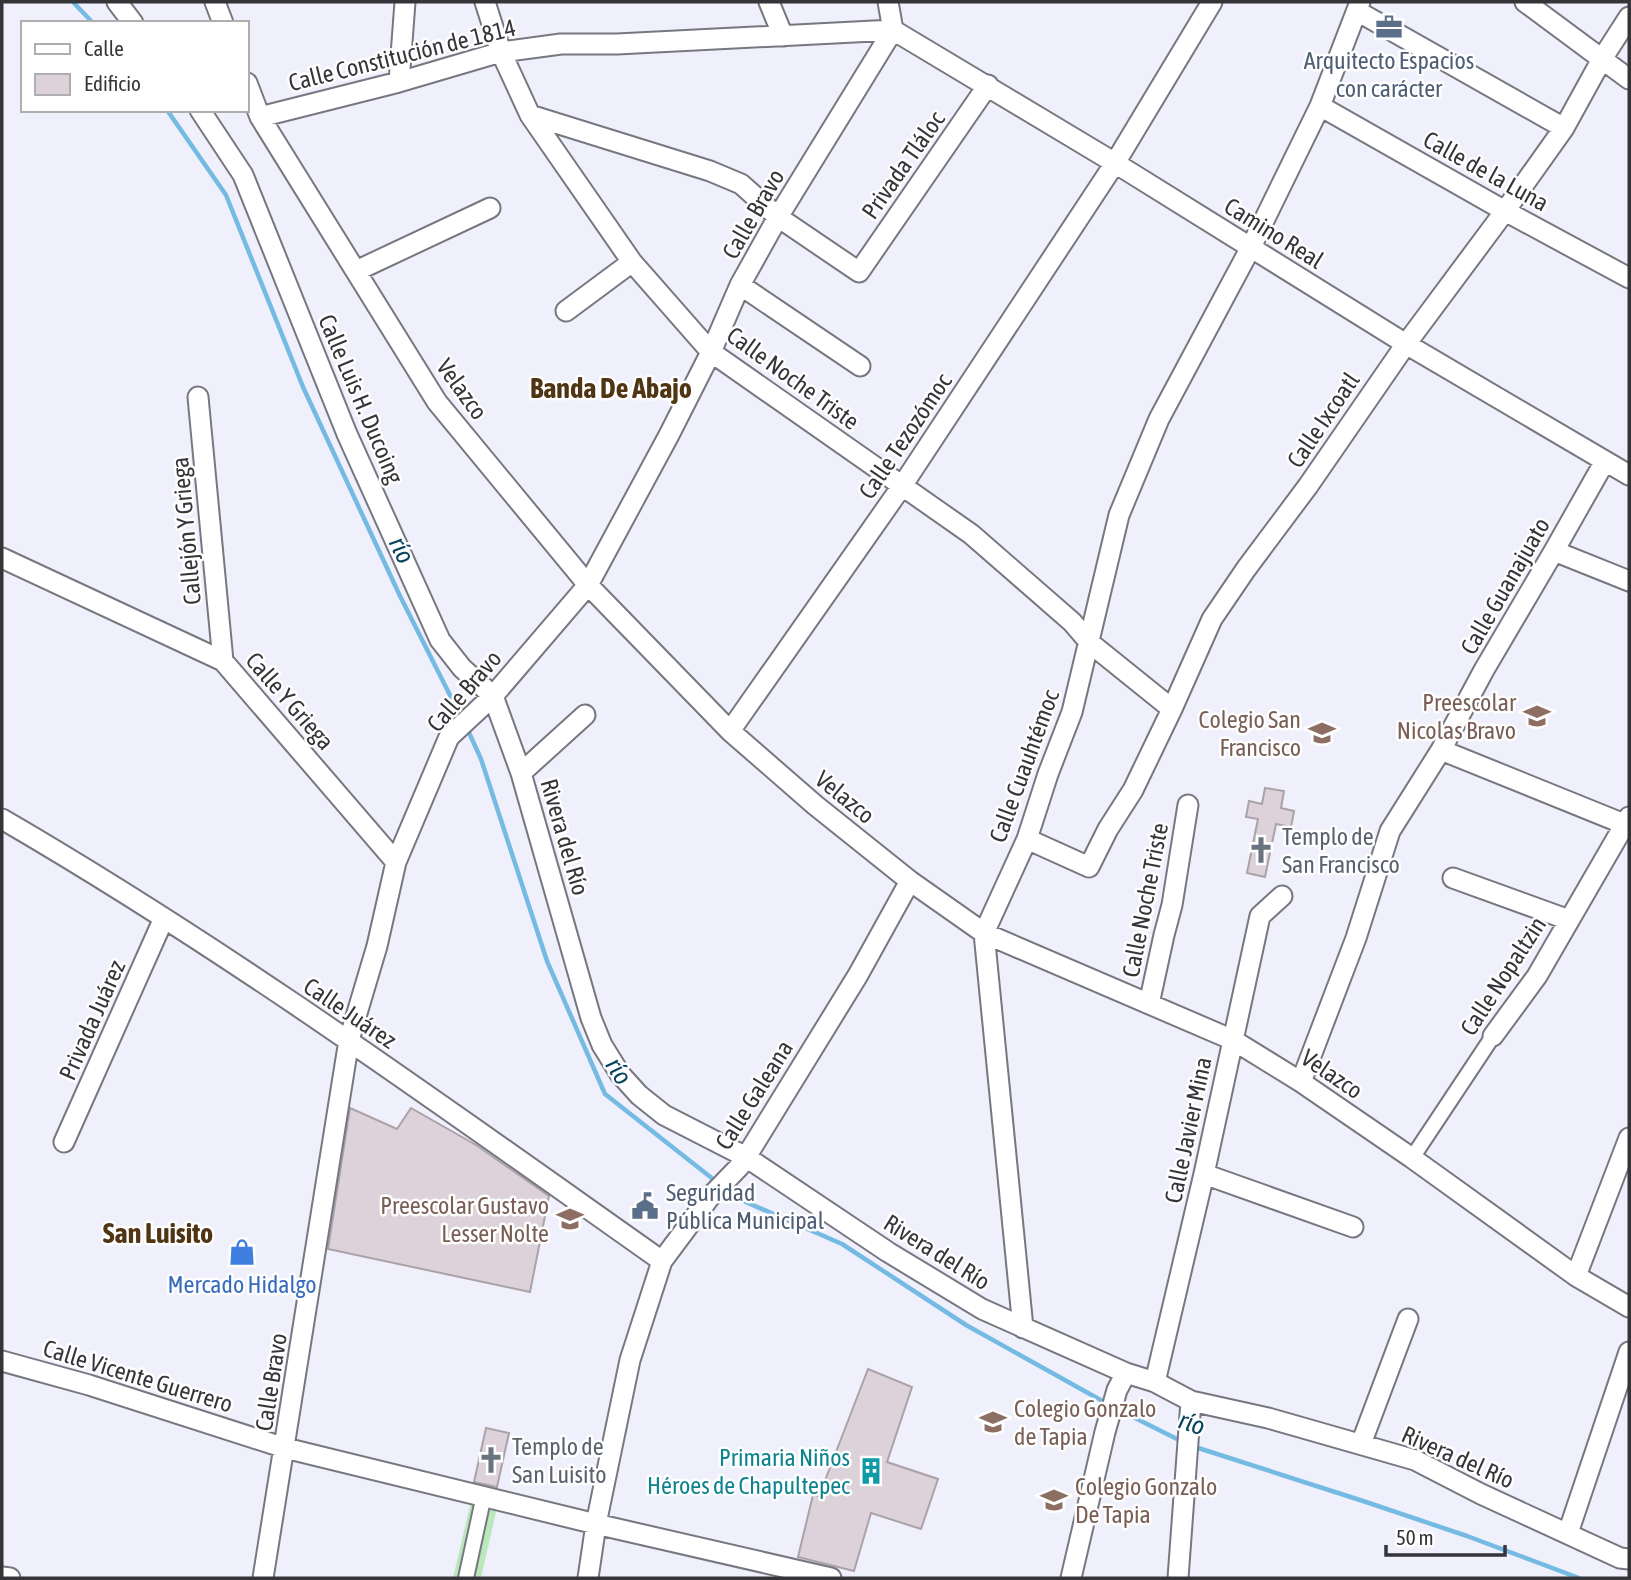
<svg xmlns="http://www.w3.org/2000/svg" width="1631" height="1580" font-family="'Asap Condensed',sans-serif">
	<rect width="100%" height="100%" fill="#eff0fb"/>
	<path fill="#bae8ba" d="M472,1497L498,1503L481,1578H453Z"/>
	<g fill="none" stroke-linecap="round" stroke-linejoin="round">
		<path stroke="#75bae2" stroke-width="4.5" d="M73,2L93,23
			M167,110L226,195L303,387L400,596L462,719
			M466,726L481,759L547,961L605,1094L718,1183
			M725,1188L739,1199L842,1244L966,1325L1106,1403
			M1117,1409L1181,1441
			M1192,1446L1363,1501L1467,1536L1579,1578"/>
	</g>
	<path fill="#ddd2d9" stroke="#aba2a8" stroke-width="2" d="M1265,788L1284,791L1281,808L1294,811L1291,827L1276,824L1265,877L1247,873L1258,819L1246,817L1249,801L1262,804Z
		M350,1108L397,1129L411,1108L476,1145L549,1196L530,1292L328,1249Z
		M868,1369L912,1387L887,1462L938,1479L921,1529L871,1513L854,1571L798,1557L813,1495L819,1496Z
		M486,1428L509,1433L497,1487L474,1482Z"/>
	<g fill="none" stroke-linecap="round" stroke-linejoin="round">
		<defs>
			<path id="pedestrian" d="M1412,1158L1493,1036
				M466,1578L484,1495"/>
			<path id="minor" d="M117,2L133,23
				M215,2L223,23
				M485,2L501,52L530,115L632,262L711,352L971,534L1072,622L1090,643L1172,709
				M769,2L783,36
				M1525,2L1629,79
				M1357,11L1564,128
				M893,30L1115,163L1406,344L1629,475
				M399,82L405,2
				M247,83L260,117L437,402L588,585L730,731L815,805L910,881L984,933L1233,1040L1301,1082L1412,1158L1576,1276L1629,1307
				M1320,106L1505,211L1629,278
				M200,110L243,175L347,434L440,640L462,668L493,696L521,773L591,1018L602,1045L620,1074L639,1095L664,1115L746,1157L888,1252L982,1309L1126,1373L1155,1382L1191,1401L1268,1418L1415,1460L1481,1494L1620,1558L1629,1559
				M530,115L710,171L741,184L778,217L859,272L988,85
				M260,117L399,82L501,52L561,44H617L893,30
				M356,271L490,208
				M740,285L860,366
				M566,311L632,262
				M198,397L223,661
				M1554,551L1629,581
				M2,558L223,661L396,862
				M730,731L902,486L1115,163L1212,2
				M1441,750L1629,826
				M521,773L585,715
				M2,819C231,952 445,1108 662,1261
				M1027,839L1089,867L1108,829L1133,790L1172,709L1212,619L1246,569L1308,486L1406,344L1505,211L1564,128L1602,59L1629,17
				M1453,878L1569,920
				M1149,1004L1164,935L1172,905L1188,805
				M1493,1036L1537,976L1629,817
				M1301,1082L1356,938L1390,831L1441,750L1484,670L1554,551L1605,461
				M64,1142L164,918
				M1204,1174L1353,1227
				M1576,1276L1629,1138
				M1023,1328L984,933L1027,839L1048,774L1072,712L1119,515L1159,419L1251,247L1320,106L1360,2
				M2,1361L89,1385L285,1448L596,1524L831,1578
				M1155,1382L1204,1174L1260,916L1282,896
				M1361,1444L1408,1319
				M1568,1533L1629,1352
				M2,1577L10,1578
				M263,1578L349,1040L377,946L396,862L449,737L493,696L588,585L669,435L711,352L740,285L778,217L893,30L888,2
				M588,1578L596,1524L630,1360L662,1261L709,1198L739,1167L746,1157L858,975L910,881
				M1071,1578L1105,1432L1117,1390L1126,1373
				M1178,1578L1191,1401"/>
		</defs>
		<use href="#pedestrian" stroke="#767781" stroke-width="18"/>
		<use href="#minor" stroke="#767781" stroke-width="23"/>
		<use href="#pedestrian" stroke="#fff" stroke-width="14"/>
		<use href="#minor" stroke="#fff" stroke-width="19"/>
	</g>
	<defs>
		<symbol id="office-bare" viewBox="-9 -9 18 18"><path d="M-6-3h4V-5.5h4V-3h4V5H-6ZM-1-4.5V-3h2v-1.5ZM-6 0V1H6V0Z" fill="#5c6f8a" stroke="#fefefe" stroke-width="2.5" paint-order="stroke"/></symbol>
		<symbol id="school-bare" viewBox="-9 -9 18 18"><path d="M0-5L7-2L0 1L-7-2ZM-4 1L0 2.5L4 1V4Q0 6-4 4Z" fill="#8d6e63" stroke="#fefefe" stroke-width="2.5" paint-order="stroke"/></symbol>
		<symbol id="church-bare" viewBox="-9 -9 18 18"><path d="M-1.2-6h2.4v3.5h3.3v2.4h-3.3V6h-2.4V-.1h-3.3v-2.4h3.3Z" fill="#6b7280" stroke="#fefefe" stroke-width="2.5" paint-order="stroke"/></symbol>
		<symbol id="civic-bare" viewBox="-9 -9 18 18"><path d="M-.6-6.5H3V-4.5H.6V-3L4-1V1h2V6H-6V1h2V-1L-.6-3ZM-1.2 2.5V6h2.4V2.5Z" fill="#5c6f8a" stroke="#fefefe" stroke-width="2.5" paint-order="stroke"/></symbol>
		<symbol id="shop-bare" viewBox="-9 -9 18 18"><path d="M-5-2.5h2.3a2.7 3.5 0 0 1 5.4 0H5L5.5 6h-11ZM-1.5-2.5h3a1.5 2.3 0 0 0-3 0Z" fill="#3f7fe0" stroke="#fefefe" stroke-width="2.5" paint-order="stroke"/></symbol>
		<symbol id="building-bare" viewBox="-9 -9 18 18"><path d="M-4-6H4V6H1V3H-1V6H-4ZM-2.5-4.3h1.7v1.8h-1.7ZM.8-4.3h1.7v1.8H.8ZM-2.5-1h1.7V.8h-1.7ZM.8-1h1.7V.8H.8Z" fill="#0f9aa8" stroke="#fefefe" stroke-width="2.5" paint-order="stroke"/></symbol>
	</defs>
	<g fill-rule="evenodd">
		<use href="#office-bare" x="1370" y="8" width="38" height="38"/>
		<use href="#school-bare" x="1518" y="697" width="38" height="38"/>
		<use href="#school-bare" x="1303" y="714" width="38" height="38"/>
		<use href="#church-bare" x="1242" y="831" width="38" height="38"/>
		<use href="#civic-bare" x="626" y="1187" width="38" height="38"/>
		<use href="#school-bare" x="551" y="1200" width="38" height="38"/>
		<use href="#shop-bare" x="223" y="1233" width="38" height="38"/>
		<use href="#school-bare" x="974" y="1403" width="38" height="38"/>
		<use href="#church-bare" x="472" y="1441" width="38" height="38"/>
		<use href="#building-bare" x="852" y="1452" width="38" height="38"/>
		<use href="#school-bare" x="1035" y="1481" width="38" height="38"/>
	</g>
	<g text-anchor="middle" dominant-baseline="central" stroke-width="5" stroke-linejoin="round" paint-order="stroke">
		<g font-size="24" fill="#353539" stroke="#fefefe">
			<text transform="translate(402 55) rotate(-14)">Calle Constitución de 1814</text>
			<text transform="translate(903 165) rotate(-55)">Privada Tláloc</text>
			<text transform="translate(1486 171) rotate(29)">Calle de la Luna</text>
			<text transform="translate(753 214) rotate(-60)">Calle Bravo</text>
			<text transform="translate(1274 233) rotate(32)">Camino Real</text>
			<text transform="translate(793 378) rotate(36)">Calle Noche Triste</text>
			<text transform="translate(462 389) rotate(54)">Velazco</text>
			<text transform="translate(361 399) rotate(67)">Calle Luis H. Ducoing</text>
			<text transform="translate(1323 420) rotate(-56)">Calle Ixcoatl</text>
			<text transform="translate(905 436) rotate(-56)">Calle Tezozómoc</text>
			<text transform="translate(186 531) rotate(-95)">Callejón Y Griega</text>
			<text transform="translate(1505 586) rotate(-60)">Calle Guanajuato</text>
			<text transform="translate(464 691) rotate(-49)">Calle Bravo</text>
			<text transform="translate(290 701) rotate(49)">Calle Y Griega</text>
			<text transform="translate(1024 766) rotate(-70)">Calle Cuauhtémoc</text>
			<text transform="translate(845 797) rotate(39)">Velazco</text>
			<text transform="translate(565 837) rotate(74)">Rivera del Río</text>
			<text transform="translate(1145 900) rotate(-79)">Calle Noche Triste</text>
			<text transform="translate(1503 976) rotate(-57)">Calle Nopaltzin</text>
			<text transform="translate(350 1013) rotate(34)">Calle Juárez</text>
			<text transform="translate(92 1020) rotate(-66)">Privada Juárez</text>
			<text transform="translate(1332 1074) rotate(34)">Velazco</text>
			<text transform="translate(754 1095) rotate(-58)">Calle Galeana</text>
			<text transform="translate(1188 1130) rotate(-78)">Calle Javier Mina</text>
			<text transform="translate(937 1252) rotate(32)">Rivera del Río</text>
			<text transform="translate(138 1376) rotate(17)">Calle Vicente Guerrero</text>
			<text transform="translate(271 1382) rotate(-81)">Calle Bravo</text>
			<text transform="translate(1458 1457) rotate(24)">Rivera del Río</text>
		</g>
		<g font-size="24" fill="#4e5e75" stroke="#fefefe">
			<text x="1389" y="60">Arquitecto Espacios<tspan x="1389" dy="28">con carácter</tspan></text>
			<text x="666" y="1192" text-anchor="start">Seguridad<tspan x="666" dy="28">Pública Municipal</tspan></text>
		</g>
		<g font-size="24" fill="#785e54" stroke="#fefefe" text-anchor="end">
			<text x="1516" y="702">Preescolar<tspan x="1516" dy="28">Nicolas Bravo</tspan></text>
			<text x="1301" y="719">Colegio San<tspan x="1301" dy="28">Francisco</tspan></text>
			<text x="549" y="1205">Preescolar Gustavo<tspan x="549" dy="28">Lesser Nolte</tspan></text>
			<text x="1014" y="1408" text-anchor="start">Colegio Gonzalo<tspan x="1014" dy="28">de Tapia</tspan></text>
			<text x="1075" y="1486" text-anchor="start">Colegio Gonzalo<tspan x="1075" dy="28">De Tapia</tspan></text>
		</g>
		<g font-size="24" fill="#5b616d" stroke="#fefefe" text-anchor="start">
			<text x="1282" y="836">Templo de<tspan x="1282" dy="28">San Francisco</tspan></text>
			<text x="512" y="1446">Templo de<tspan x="512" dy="28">San Luisito</tspan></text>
		</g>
		<g font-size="24" fill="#366cbe" stroke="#fefefe">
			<text x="242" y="1284">Mercado Hidalgo</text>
		</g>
		<g font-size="24" fill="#0d838f" stroke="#fefefe" text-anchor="end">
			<text x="850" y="1457">Primaria Niños<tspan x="850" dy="28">Héroes de Chapultepec</tspan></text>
		</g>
		<g font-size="26" font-style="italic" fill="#09435e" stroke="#fefefe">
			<text transform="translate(402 550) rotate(64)">río</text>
			<text transform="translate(619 1071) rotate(59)">río</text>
			<text transform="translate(1192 1423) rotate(19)">río</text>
		</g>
		<g font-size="28" font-weight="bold" fill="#503515" stroke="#fefefe">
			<text x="611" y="388">Banda De Abajo</text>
			<text x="158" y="1233">San Luisito</text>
		</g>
	</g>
	<rect width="1631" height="1580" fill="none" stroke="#353539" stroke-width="7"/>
	<rect x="21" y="21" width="228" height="91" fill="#fefefe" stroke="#aeaeaf" stroke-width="2"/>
	<rect x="35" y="44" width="35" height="10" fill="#ffffff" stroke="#aeaeaf" stroke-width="2"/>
	<text x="84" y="56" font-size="21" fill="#353539">Calle</text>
	<rect x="35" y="74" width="35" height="21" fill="#ddd2d9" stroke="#aeaeaf" stroke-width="2"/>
	<text x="84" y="91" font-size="21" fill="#353539">Edificio</text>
	<path d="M1386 1545v10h119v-10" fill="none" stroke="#353539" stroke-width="3.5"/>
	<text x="1396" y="1545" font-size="21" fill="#353539" stroke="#fefefe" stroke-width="5" paint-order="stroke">50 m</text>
</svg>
